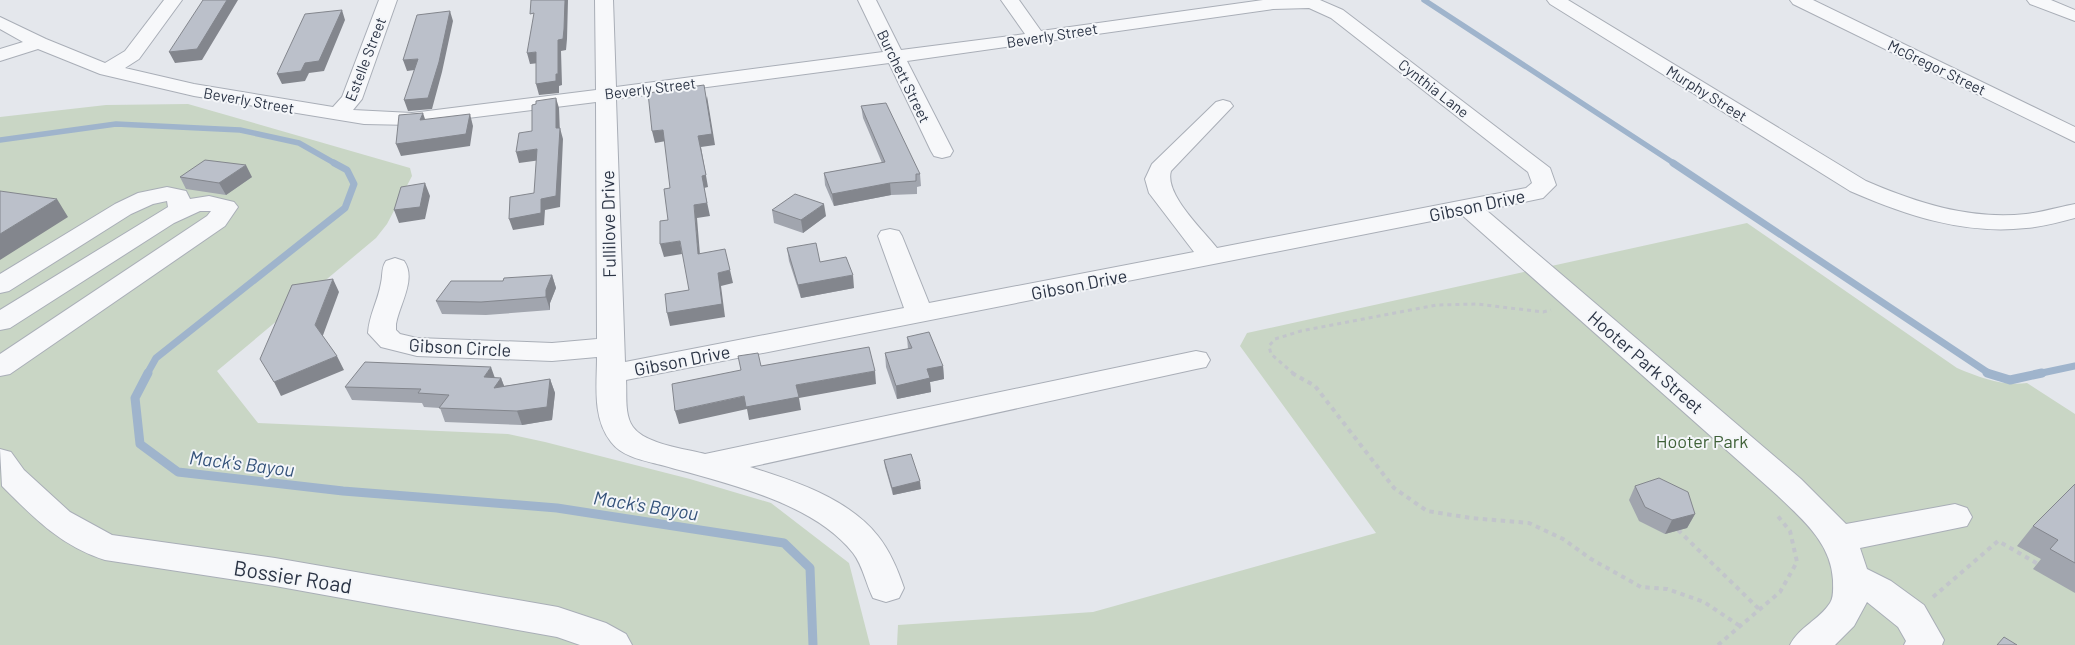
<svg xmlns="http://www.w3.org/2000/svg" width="2075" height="645" font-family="Barlow,sans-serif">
	<rect width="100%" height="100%" fill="#e4e7ec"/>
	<path fill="#c9d6c5" d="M188,104L410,168L412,176L387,224L376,238L217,371L258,423L508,434L545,442L690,479L771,503L849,563L870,645H0V117L106,105Z
		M1747,223L1957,368C1981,378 2002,386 2027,383L2075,414V645H897L898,625L1093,612L1376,533L1240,346L1247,333Z"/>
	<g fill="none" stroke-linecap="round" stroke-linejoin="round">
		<path stroke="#9fb4cc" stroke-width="5.5" d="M1424,0L1675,164
			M0,140L116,124L240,130L299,143L336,164"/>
		<path stroke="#9fb4cc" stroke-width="7" d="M1673,163L1990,374
			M147,374L156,358L345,208L354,184L347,170L334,163
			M2037,374L2075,366"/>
		<path stroke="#9fb4cc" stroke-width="9" d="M148,373L135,398L140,444L178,472L343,491L557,508L784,543L810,568L813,645
			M1987,373L2010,380L2042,373"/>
		<defs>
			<path id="minor" d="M164,0H182L139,59L125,68L194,84L333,107L342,97L379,0H397L362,99L353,110L412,113L596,90L595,0H613L616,87L883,52L858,0H876L901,50L1025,34L1001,0H1019L1041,31L1263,0H1320L1343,10L1550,168L1556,185L1543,198L1486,210L1801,479L1846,524L1955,504L1967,508L1972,517L1967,526L1860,548L1867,569L1891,581L1924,605L1944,640L1942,645H1904L1906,641L1898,627L1867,602L1854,626L1835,645H1790C1799,627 1819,620 1830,603C1834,597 1833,588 1833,580C1831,543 1803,520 1777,495L1462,215L626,380C627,394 624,415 633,427C645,444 686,449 705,454L1196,351L1206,353L1210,360L1206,367L1196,369L750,467C794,481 848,498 878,536C890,551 898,570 904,588L899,598L886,602L873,598C866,584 863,566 853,553C813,502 725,483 665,466C647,461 623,458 611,442C592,418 597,385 597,357L552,361L417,356L381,347L368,333C369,315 378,301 381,283C383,275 381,268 386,261L395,258L404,261C417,279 399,305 396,324V330L400,334L417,338L552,343L597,339L596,102L412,125L364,124L194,96L100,74L38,49L0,61V49L23,42L0,29V17L46,39L105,63L125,51ZM1309,8L1331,18L1528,172L1532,183L1526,188L1217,248C1203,230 1164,194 1171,171L1233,106L1230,102L1223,100L1216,102L1152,164L1145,179L1149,193L1194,252L929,303L902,236L899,231L890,229L881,231L878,236L904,308L625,362L616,99L889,63L931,151L934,156L942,158L950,156L953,151L907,61L1273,9Z
				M1547,0H1568L1866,181C1917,203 1970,220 2026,214C2043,212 2059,207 2075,204V218C2059,222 2042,227 2026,228C1964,235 1905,215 1850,191L1550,4Z
				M1790,0H1813L2075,127V142L1793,4Z
				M2027,0H2051L2075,10V21L2030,4Z
				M167,187L186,191L190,199L209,196L234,202L238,207L225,226L10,374L0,376V354L207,216L211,211H200L174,223L10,328L0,330V310L168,207L167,201L153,204L131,214L9,291L0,293V274L115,204L138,193Z
				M0,449L11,452L24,470L70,512L112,535L275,558L558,607L606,623L626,634L632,645H580L557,637L275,586L105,560C61,546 34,518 2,486Z"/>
		</defs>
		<use href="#minor" stroke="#a9aeb7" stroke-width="2"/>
		<path stroke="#c2c5cb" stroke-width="3" stroke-dasharray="4 4" stroke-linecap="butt" d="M1294,374L1271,354L1269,346L1275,339L1301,331L1437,305L1477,304L1543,312L1551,310"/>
		<path stroke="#c2c5cb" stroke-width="4" stroke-dasharray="4.5 4.5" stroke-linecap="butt" d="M1292,373L1315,386L1394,488L1427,511L1471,518L1529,523L1563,539L1591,559L1641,587L1667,589L1704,602L1740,626
			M1678,530L1759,609
			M1933,597L1998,541L2038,564
			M1718,645L1780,592L1797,562L1790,531L1776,514"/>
		<use href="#minor" fill="#f7f8fa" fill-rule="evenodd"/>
	</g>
	<path fill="#a1a5ae" d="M861,106L920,174L921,186L917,187V194L891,195L834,206L825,185L824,173L882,163L863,118Z
		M180,177H252L226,195L186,189Z
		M772,210L826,216L803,233L774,223Z
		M787,248L820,262L854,288L801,298L789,261Z
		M552,275L556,288L550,303V310L486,315L442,314L436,301L503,281Z
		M907,337L943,366L944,379L930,382L931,392L897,399L886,367L885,353L908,349Z
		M495,378H501L504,386L550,379L555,393L552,420L522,425L445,422L440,408L424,407L422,403L352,400L345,387Z
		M884,460L921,489L893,495L885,467Z
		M2075,484V593L2033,569L2041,559L2017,546L2033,526Z
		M1635,486L1695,514L1687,528L1665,534L1639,521L1629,500Z"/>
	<path fill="#83868d" d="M227,0H238L202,60L175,63L169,52Z
		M565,0H568L567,39L566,50L561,51L562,85L559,86V93L539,95L536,84L558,40Z
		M342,10L345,20L324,71L309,73L305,81L282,84L277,74Z
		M450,11L453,21L442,72L432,109L408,111L404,100Z
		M536,52L539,63L530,64L527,53Z
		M418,59L422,69L407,71L403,60Z
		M707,96L715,145L701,147L708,187L704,188L710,216L697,218L701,267L698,254L694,205L702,176L698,136Z
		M556,98L559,108L560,134V128L563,139L560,207L545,210L544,225L513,230L509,219L541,199L556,128Z
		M423,113L427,125L420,120Z
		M470,114L473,126L470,146L401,156L396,144Z
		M663,130L666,141L655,143L652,131Z
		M537,149L541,160L519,163L516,152Z
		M246,165L252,177L226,195L219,183Z
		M425,183L430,196L425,219L399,223L394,210Z
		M890,183L891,195L834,206L832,194Z
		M57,199L68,217L0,260V234Z
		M824,204L826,216L803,233L801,220Z
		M680,241L682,254L664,257L660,244Z
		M730,270L733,283L721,286L725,317L670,326L667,313L718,273Z
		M552,275L556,288L550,303V310L546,297V290Z
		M853,275L854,288L801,298L798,285Z
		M333,279L339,292L322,338L315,325Z
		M337,356L344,370L281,396L274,382Z
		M943,366L944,379L930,382L931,392L897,399L896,386L927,369Z
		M491,367L496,381L484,377Z
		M875,371L876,384L799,398L801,410L749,420L747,409L679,424L675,411L796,385Z
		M501,378L506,391L494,388Z
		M550,379L555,393L552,420L522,425L517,411Z
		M920,481L921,489L893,495L892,488Z
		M1695,514L1687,528L1665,534L1672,520Z"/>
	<path fill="#bbc0ca" stroke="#83868d" d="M203,0H227L197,49L169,52Z
		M531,0H565L564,29L563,39L558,40V74H556V81L536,84V52L527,53L534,13L530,14Z
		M342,10L319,61L305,63L301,71L277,74L305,14Z
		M450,11L439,62L428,98L404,100L418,59L403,60L417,15Z
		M704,85L712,134L698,136L706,175L702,176L707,203L694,205L698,254L725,249L730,270L718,273L722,304L667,313L665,294L689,290L680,241L660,244V221L668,220L664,189L670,188L663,130L652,131L648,93Z
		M556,98V128H560L556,196L541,199V213L509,219L510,197L534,193L537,149L516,152L519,133L532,131V105L536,104V101Z
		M886,103L920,174H916V181L890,183L832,194L824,173L885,162L861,106Z
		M423,113L420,120L470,114L466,134L396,144L399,115Z
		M205,160L246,165L219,183L180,177Z
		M425,183L420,207L394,210L401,187Z
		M0,191L57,199L0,234Z
		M795,194L824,204L801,220L772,210Z
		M816,243L820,262L846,257L853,275L798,285L787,248Z
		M552,275L546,290V297L481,302L436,301L451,281H503L504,278Z
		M333,279L315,325L337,356L274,382L260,359L292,285Z
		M929,332L943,366L927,369L930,378L896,386L885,353L912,348L907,337Z
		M869,347L875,371L796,385L799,397L746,407L744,396L675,411L672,384L741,370L738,356L758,353L761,366Z
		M365,362L491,367L484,377L501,378L494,388L550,379L547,407L517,411L439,408L449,395L418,393L421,389L345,387Z
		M911,454L920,481L892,488L884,460Z
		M1659,478L1688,492L1695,514L1672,520L1645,507L1635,486Z
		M2075,484V563L2050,549L2058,540L2033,526Z
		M2004,637L2017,645H1997Z"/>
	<g text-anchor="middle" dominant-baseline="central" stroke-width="4" stroke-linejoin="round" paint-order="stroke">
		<g font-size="15" fill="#2b3445" stroke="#f4f6f9">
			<text transform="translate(1052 35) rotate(-9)">Beverly Street</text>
			<text transform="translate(365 59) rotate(-69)">Estelle Street</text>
			<text transform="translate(1937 67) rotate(26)">McGregor Street</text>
			<text transform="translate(904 76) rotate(64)">Burchett Street</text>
			<text transform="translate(650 88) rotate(-7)">Beverly Street</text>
			<text transform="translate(1434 88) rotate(38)">Cynthia Lane</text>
			<text transform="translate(1707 93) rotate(32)">Murphy Street</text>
			<text transform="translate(249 100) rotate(10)">Beverly Street</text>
		</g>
		<g font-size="18" fill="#2b3445" stroke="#f4f6f9">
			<text transform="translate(1477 205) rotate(-12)">Gibson Drive</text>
			<text transform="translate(608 224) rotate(-91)">Fullilove Drive</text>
			<text transform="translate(1079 284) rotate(-11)">Gibson Drive</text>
			<text transform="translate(460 347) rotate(3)">Gibson Circle</text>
			<text transform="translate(682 360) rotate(-11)">Gibson Drive</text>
			<text transform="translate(1646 362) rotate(41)">Hooter Park Street</text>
		</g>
		<g font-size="18" fill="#3f6138" stroke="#f4f6f9">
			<text x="1702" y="441">Hooter Park</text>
		</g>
		<g font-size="19" font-style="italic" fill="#34527a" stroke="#f4f6f9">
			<text transform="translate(242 463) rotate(7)">Mack's Bayou</text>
			<text transform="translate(646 505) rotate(9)">Mack's Bayou</text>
		</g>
		<g font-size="21" fill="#2b3445" stroke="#f4f6f9">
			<text transform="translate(293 576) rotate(9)">Bossier Road</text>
		</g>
	</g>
</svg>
